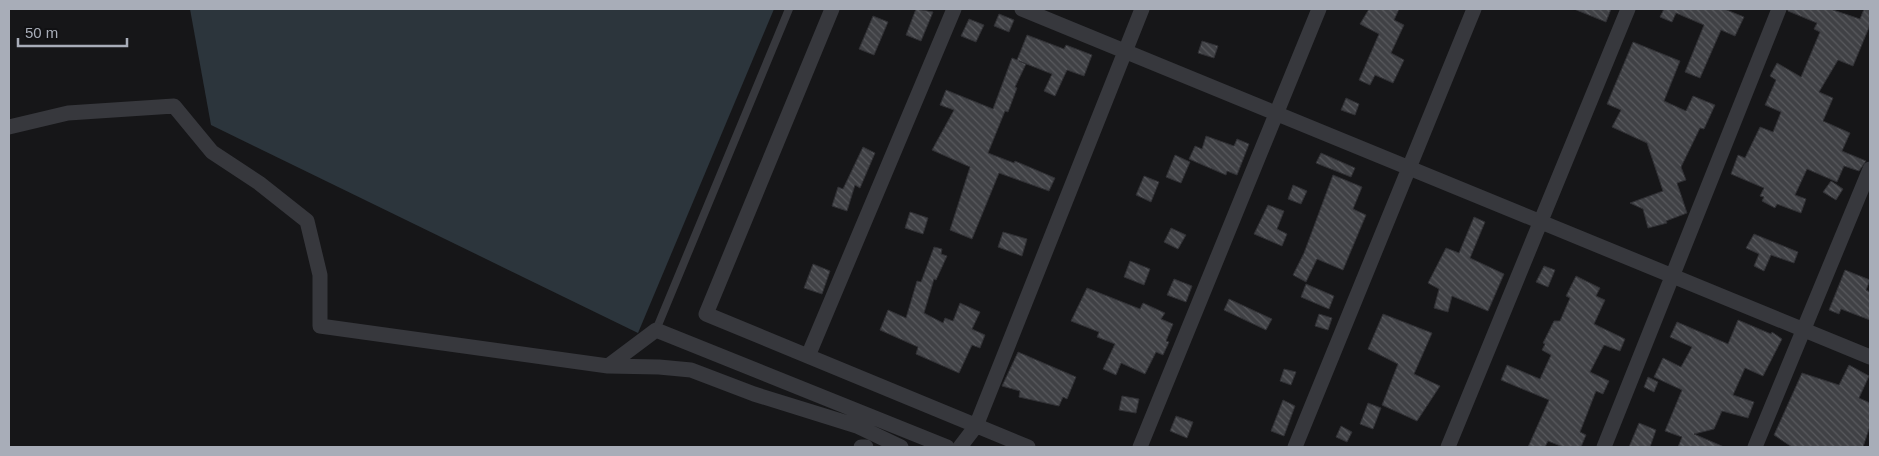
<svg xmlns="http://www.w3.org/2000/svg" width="1879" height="456" font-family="Helvetica,sans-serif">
	<defs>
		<pattern id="building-back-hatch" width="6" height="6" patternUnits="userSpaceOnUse" patternTransform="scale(1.25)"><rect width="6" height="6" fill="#404145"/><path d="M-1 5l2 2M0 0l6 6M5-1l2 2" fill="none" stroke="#595a5e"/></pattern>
	</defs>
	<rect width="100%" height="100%" fill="#161618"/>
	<path fill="#2c353c" d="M190,9H774L638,333L211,125Z"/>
	<path fill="url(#building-back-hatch)" stroke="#303034" d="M916,9L933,12L921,41L906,35Z
		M1369,9H1399L1394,20L1404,25L1391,53L1404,60L1393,83L1375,75L1370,85L1359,80L1379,34L1360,24Z
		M1574,9H1611L1606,22Z
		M1664,9H1724L1744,17L1735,36L1721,30L1700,78L1685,72L1704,25L1676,13L1672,22L1660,17Z
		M1788,9H1830L1860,19L1864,9H1870V25L1853,66L1838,60L1819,92L1833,98L1823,121L1850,133L1842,151L1866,161L1859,171L1844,166L1837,182L1807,169L1795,195L1806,199L1801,213L1777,204L1775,208L1762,201L1764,197L1760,196L1764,188L1731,174L1738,155L1745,158L1760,127L1773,132L1781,112L1765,105L1776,80L1770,76L1777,63L1801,77L1820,32L1814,29L1817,23L1788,11Z
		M999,14L1014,20L1009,32L994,26Z
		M873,16L888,22L874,55L859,49Z
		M969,19L984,25L976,42L961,36Z
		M1027,35L1064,49L1066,45L1092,55L1084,76L1067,70L1055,96L1044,91L1052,74L1019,61L1026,64L1015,87L1017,88L1008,112L1005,111L988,153L1014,163L1015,161L1055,178L1049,191L999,173L972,239L950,230L970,167L932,150L954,110L940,105L946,90L993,109L1012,58L1017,60Z
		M1202,41L1218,46L1214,58L1198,53Z
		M1633,42L1680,61L1664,101L1686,111L1693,96L1715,105L1704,129L1700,128L1681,167L1686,180L1677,183L1687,213L1666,221L1667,223L1648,228L1643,209L1630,203L1663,191L1647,143L1612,127L1621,110L1607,104Z
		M1346,98L1359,104L1355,115L1341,110Z
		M1206,136L1234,146L1237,139L1249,144L1237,175L1227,171L1226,175L1189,159L1195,146L1202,149Z
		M863,147L875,153L860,188L855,185L847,211L832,206L838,187L843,189Z
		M1321,153L1355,168L1351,177L1316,163Z
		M1175,155L1190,162L1181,183L1166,177Z
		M1333,175L1362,187L1353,209L1366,215L1343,270L1317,259L1306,282L1293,275L1304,253Z
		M1144,176L1159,182L1151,202L1136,195Z
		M1831,181L1843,189L1836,200L1823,192Z
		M1293,185L1307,191L1301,204L1288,199Z
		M1268,205L1284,211L1277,229L1287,234L1282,246L1254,234Z
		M910,212L928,218L923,234L905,228Z
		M1474,217L1485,222L1470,258L1504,274L1488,311L1452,296L1448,312L1434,308L1439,289L1428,283L1446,248L1459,253Z
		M1171,228L1186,235L1178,249L1164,242Z
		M1003,232L1027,239L1022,256L998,247Z
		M1754,234L1798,252L1794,263L1771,255L1764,271L1754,266L1759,254L1746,248Z
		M934,247L942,249L941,254L947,256L936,280L934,279L924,313L943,323L945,318L953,321L960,303L980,312L972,329L985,335L980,348L972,345L959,373L916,354L918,347L880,330L888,310L906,318L917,281L921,282Z
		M1130,261L1150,269L1144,285L1124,277Z
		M813,264L830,271L822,294L804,288Z
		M1544,266L1555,270L1548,287L1536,282Z
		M1845,270L1870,280L1866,290L1870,292V320L1841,309L1839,314L1829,310Z
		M1576,276L1600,288L1596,296L1605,300L1594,324L1625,339L1620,351L1604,345L1590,372L1609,381L1603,394L1596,391L1580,432L1586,435L1581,447H1563L1548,441L1545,447H1528L1549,400L1501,380L1507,365L1540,379L1551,355L1542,350L1545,344L1543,343L1554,321H1560L1570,298L1566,296Z
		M1174,279L1192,286L1186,302L1167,295Z
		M1306,284L1334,296L1329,309L1301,297Z
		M1087,288L1140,309L1143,303L1165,313L1161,319L1173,324L1166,341L1169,342L1163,355L1156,352L1145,374L1121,363L1116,375L1103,369L1115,344L1097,337L1099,332L1071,321Z
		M1229,299L1272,319L1266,330L1224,310Z
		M1319,314L1332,318L1328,330L1315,326Z
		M1383,314L1432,333L1414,374L1440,386L1417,421L1382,405L1398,364L1368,349Z
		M1738,320L1771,334L1772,332L1782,339L1763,376L1745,368L1733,395L1754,402L1748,418L1722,411L1714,429L1694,434L1724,447H1678L1682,437L1665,431L1682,390L1654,377L1663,358L1681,367L1692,347L1670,337L1677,322L1728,344Z
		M1018,352L1076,377L1067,399L1063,397L1059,406L1019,397L1020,391L1002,386Z
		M1849,365L1869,376L1859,398L1870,403V426L1863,447H1792L1774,435L1802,373L1839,385Z
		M1284,369L1296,372L1291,385L1280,381Z
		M1648,377L1658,382L1654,392L1644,387Z
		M1122,396L1139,399L1136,413L1119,410Z
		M1283,400L1295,406L1284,436L1271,431Z
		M1368,403L1381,408L1373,429L1360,424Z
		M1176,416L1193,422L1187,438L1170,431Z
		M1639,423L1656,430L1650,447H1629Z
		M1341,426L1352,432L1347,442L1336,437Z"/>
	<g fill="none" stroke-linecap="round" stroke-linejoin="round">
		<path stroke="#37383d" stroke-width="8" d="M656,330L789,9"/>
		<path stroke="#37383d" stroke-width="15" d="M832,9L706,314L1028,447
			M1022,9L1870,357
			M9,127L68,113L174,106L212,152L259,183L307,221L320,275V326L608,366L656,330L947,447
			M808,356L954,9
			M608,366L659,367L691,370L754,394L857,426L901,447
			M861,447H866
			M960,447L976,426L1142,9
			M1140,447L1319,9
			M1295,447L1474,9
			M1448,447L1628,9
			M1604,447L1779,9
			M1755,447L1870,169"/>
	</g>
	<rect width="1879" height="456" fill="none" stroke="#a8adb8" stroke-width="20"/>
	<path d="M18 38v8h109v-8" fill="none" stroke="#a8adb8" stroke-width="2.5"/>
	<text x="25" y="38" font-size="15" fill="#a8adb8" stroke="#111113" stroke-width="4" paint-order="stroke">50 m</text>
</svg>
